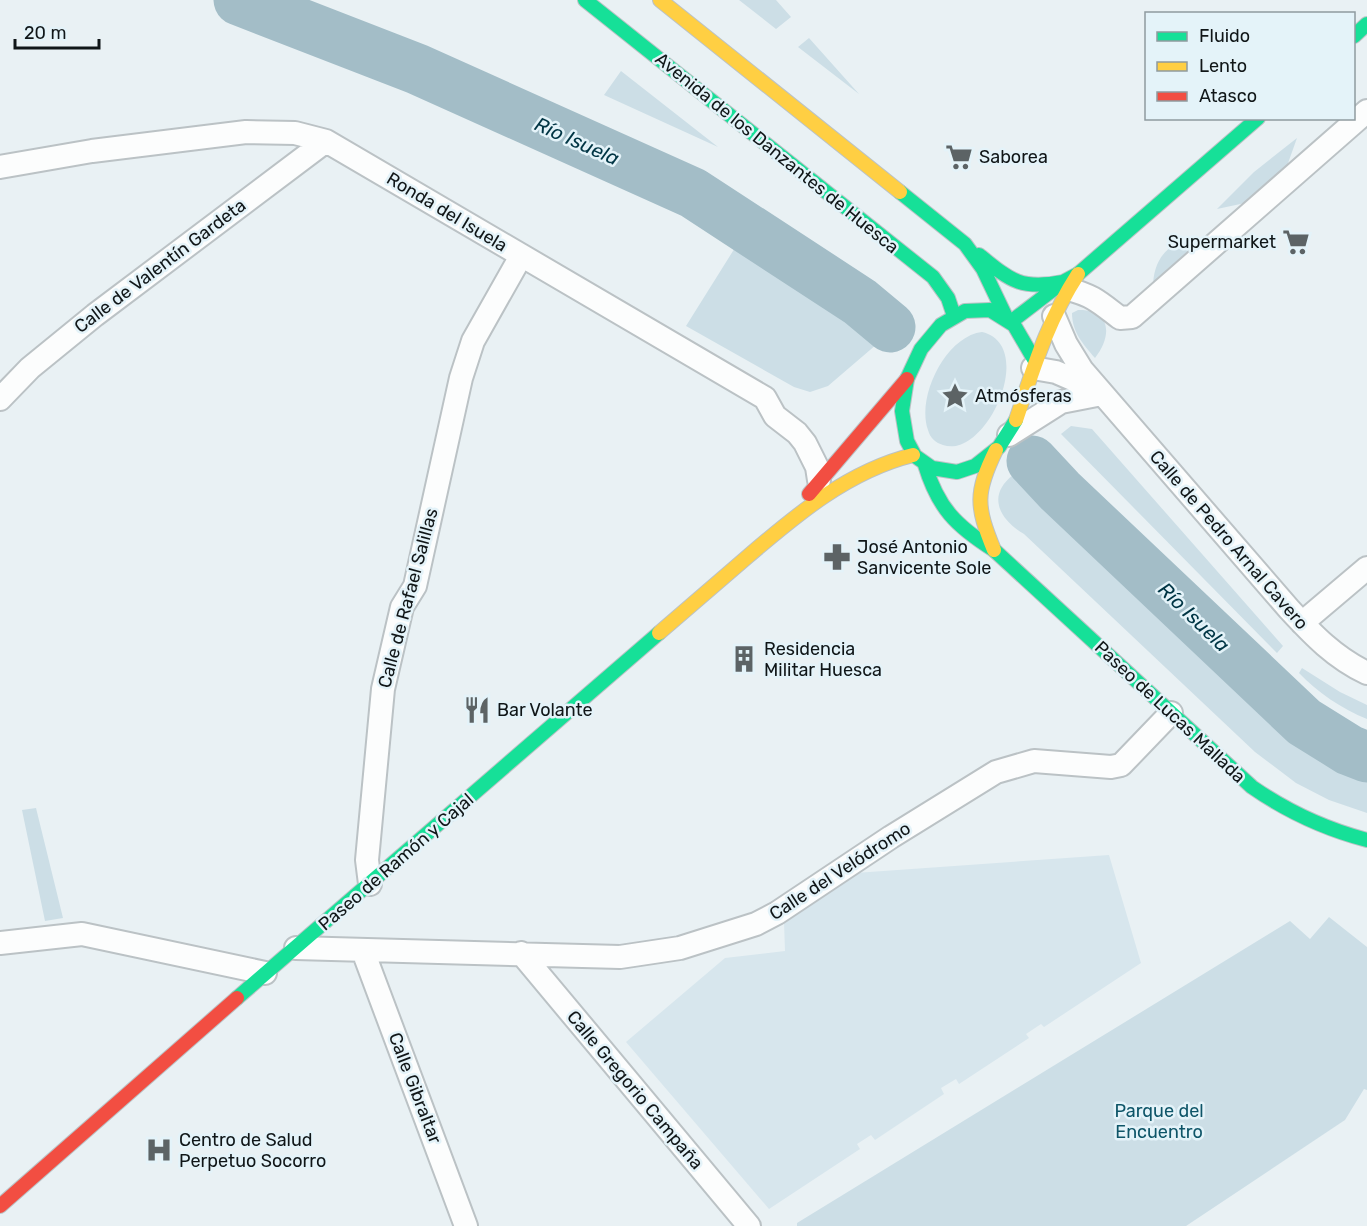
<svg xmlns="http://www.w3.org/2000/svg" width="1367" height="1226" font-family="Rubik,sans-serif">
	<rect width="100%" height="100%" fill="#e9f1f4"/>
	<path fill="#d7e6ed" d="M1109,855L1141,963L1044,1027L1041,1024L1026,1034L1029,1038L959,1084L956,1079L941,1088L944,1094L875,1140L871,1135L857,1144L860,1149L769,1209L626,1042L725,958L785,951L784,922L855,873Z"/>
	<path fill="#ccdee6" d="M739,0H776L791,17L776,29Z
		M809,38L859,94L798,47Z
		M621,71L718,147L604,95Z
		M1297,138L1287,166L1245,203L1217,209L1254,172Z
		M1200,238L1211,241L1153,291C1152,259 1168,240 1200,238Z
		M738,243L884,338L828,386L810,392L794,387L686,326Z
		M1078,310C1112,309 1112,337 1095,358C1083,344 1072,332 1072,313Z
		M982,332C1038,345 986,460 943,445C936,443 930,438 928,430C916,397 946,336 982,332Z
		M1071,426L1092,429L1283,646L1277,653L1061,434Z
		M1013,475L1019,478L1292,738L1341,768L1367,777V813L1329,800L1296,783L1255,752L1024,534C1000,520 986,496 1013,475Z
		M1302,668L1340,692L1367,705V719C1342,709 1317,692 1299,673Z
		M36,808L63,918L45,921L22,810Z
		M1329,917L1367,947V1090L1364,1089L1345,1120L1186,1226H797V1223L1290,921L1310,939Z"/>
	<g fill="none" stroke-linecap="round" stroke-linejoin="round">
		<path stroke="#a3bdc7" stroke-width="51" d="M239,0L417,69L693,193L860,302L890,327
			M1032,461L1060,491L1304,722L1349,750L1367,757"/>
		<defs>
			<path id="street" d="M0,167L92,151L246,132L295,133L326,141L765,398L775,416L797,433L805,443L817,467L819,480
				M1068,289C1094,296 1099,302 1120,318L1132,317L1367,111
				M1054,316L1066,344L1082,370L1289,609C1313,635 1335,658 1367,673
				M1033,368L1056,372L1093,388
				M0,399L30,368L95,315L326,141
				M1009,435L1061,402L1102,394
				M1302,623L1367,568
				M370,884L367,860L383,689L402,607L415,586L461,378L473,341L521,256
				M0,943L82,934L265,973
				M296,948L620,957L680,948L756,924L777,913L891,837L996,772L1034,761L1111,767L1121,765L1171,713
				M363,951L466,1226
				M521,953L749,1226"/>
			<path id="fast" d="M585,0L933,277L948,298L954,316
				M1354,36L1367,24
				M900,192L965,244L983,269L1005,315
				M979,255C1011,281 1021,290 1063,282
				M1012,321L1063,282L1078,274L1258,118
				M1016,420L999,447L975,466L957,472L932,468L915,456L907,441L902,411L907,379L921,349L941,325L965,311L990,310L1014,325L1035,361
				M925,465C938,508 956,526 994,550L1252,787C1288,812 1325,829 1367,840
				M237,998L659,633"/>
			<path id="slow" d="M660,0L900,192
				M1016,420C1034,367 1047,322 1078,274
				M994,550C976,506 975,493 996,450
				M659,633C688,608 717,583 746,558C796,515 848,471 913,455"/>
			<path id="jam" d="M809,494L907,379
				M0,1206L237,998"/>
		</defs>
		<use href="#street" stroke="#bbc2c5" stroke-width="26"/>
		<use href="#fast" stroke="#bbc2c5" stroke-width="16"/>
		<use href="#slow" stroke="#bbc2c5" stroke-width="16"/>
		<use href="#jam" stroke="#bbc2c5" stroke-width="16"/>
		<use href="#street" stroke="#fcfdfd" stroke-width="22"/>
		<use href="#fast" stroke="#16e098" stroke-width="14"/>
		<use href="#slow" stroke="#ffcf43" stroke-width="14"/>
		<use href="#jam" stroke="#f24e42" stroke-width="14"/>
	</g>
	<defs>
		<symbol id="supermarket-bare" viewBox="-9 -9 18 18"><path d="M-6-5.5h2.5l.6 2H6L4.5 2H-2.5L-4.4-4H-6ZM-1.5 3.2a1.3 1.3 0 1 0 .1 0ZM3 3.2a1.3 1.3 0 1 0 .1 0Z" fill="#5c6365" stroke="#e4f3f9" stroke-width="2.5" paint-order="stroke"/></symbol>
		<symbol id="sight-bare" viewBox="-9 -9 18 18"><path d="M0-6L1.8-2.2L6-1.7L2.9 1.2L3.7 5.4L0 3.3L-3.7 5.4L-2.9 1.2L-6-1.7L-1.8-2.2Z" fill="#5c6365" stroke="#e4f3f9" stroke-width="2.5" paint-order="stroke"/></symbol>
		<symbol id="pharmacy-bare" viewBox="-9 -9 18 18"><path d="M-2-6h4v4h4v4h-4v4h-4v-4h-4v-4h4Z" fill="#5c6365" stroke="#e4f3f9" stroke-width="2.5" paint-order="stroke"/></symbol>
		<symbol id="building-bare" viewBox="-9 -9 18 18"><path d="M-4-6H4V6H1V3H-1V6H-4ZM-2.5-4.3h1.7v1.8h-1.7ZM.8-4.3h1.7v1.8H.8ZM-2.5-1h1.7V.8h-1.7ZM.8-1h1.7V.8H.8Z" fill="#5c6365" stroke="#e4f3f9" stroke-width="2.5" paint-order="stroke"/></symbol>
		<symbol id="restaurant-bare" viewBox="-9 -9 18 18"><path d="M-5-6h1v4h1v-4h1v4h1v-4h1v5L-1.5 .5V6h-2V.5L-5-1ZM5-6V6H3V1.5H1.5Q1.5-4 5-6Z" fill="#5c6365" stroke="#e4f3f9" stroke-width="2.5" paint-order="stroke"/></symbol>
		<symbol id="hospital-bare" viewBox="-9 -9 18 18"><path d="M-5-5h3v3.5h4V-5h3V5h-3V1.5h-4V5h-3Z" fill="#5c6365" stroke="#e4f3f9" stroke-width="2.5" paint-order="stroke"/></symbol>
	</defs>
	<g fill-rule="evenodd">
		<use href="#supermarket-bare" x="940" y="138" width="38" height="38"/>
		<use href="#supermarket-bare" x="1277" y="223" width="38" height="38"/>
		<use href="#sight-bare" x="936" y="377" width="38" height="38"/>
		<use href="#pharmacy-bare" x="818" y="538" width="38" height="38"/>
		<use href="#building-bare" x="725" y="640" width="38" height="38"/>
		<use href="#restaurant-bare" x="458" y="691" width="38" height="38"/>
		<use href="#hospital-bare" x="140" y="1131" width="38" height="38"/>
	</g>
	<g text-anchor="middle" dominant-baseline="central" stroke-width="5" stroke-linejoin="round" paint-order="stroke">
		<g font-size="18" fill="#101618" stroke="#e4f3f9">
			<text transform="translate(777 153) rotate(39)">Avenida de los Danzantes de Huesca</text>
			<text transform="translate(447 212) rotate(31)">Ronda del Isuela</text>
			<text transform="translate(160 266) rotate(-37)">Calle de Valentín Gardeta</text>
			<text transform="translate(1229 540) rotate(49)">Calle de Pedro Arnal Cavero</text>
			<text transform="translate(408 598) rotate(-75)">Calle de Rafael Salillas</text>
			<text transform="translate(1170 712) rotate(43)">Paseo de Lucas Mallada</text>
			<text transform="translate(396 862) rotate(-41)">Paseo de Ramón y Cajal</text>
			<text transform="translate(840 871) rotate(-33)">Calle del Velódromo</text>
			<text transform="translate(415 1088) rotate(69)">Calle Gibraltar</text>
			<text transform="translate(635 1090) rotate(50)">Calle Gregorio Campaña</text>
		</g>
		<g font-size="18" fill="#101618" stroke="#e4f3f9" text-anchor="start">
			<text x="979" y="157">Saborea</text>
			<text x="1276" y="242" text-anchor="end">Supermarket</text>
			<text x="975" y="396">Atmósferas</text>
			<text x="857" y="547">José Antonio<tspan x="857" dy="21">Sanvicente Sole</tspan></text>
			<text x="764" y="649">Residencia<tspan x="764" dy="21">Militar Huesca</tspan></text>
			<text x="497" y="710">Bar Volante</text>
			<text x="179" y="1140">Centro de Salud<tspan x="179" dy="21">Perpetuo Socorro</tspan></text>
		</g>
		<g font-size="18" fill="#0e5568" stroke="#e4f3f9">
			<text x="1159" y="1111">Parque del<tspan x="1159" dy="21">Encuentro</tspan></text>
		</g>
		<g font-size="20" font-style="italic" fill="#003544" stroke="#e4f3f9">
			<text transform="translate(577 141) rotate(24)">Río Isuela</text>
			<text transform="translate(1194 617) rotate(44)">Río Isuela</text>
		</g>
	</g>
	<rect x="1145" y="12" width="210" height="108" fill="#e4f3f9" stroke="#8f9b9f" stroke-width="1.5"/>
	<rect x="1157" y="32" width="30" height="9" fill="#16e098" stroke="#8f9b9f" stroke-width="1.5"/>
	<text x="1199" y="42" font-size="18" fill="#101618">Fluido</text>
	<rect x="1157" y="62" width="30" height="9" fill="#ffcf43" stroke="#8f9b9f" stroke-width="1.5"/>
	<text x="1199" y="72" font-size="18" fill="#101618">Lento</text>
	<rect x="1157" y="92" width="30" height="9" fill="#f24e42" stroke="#8f9b9f" stroke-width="1.5"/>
	<text x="1199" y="102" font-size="18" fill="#101618">Atasco</text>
	<path d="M15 39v9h84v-9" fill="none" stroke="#101618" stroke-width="3"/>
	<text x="24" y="39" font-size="18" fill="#101618" stroke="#e4f3f9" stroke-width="4.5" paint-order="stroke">20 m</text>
</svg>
